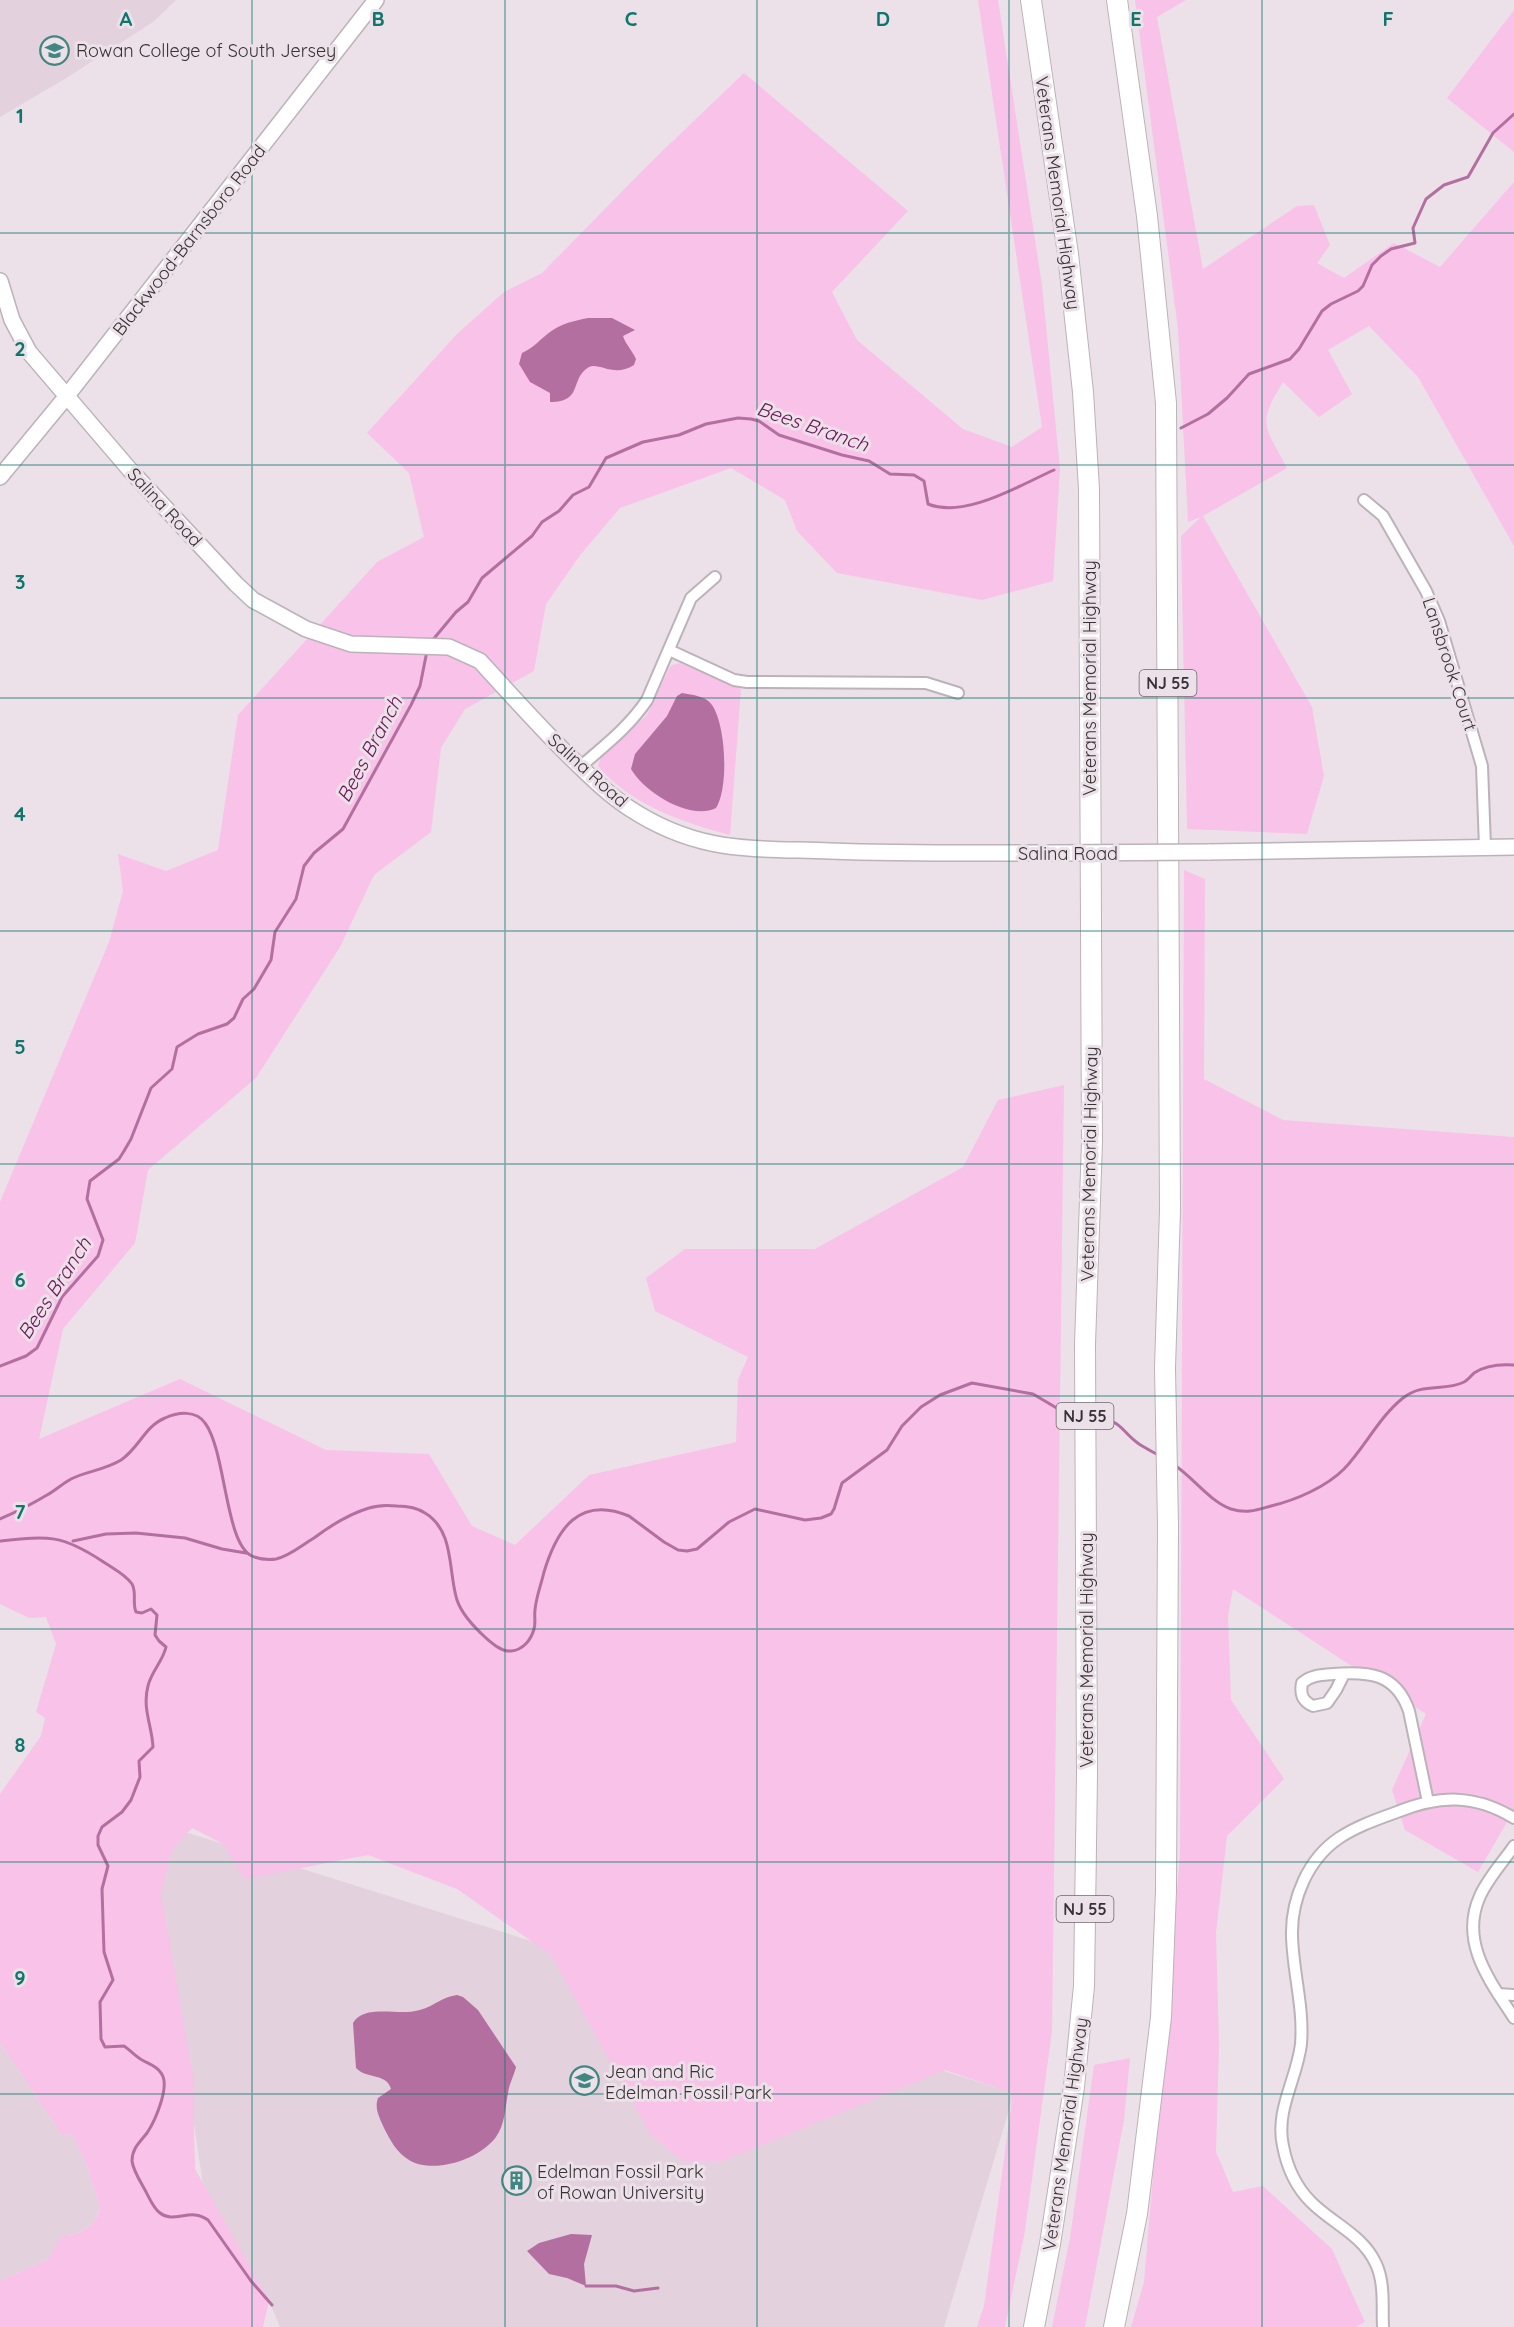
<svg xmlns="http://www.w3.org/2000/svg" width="1514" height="2327" viewBox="0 0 1514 2327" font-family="Quicksand,sans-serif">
  <rect width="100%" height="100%" fill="#ece1e8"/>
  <path fill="#e3d1dd" d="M 0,0 L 176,0 L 153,22 L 68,77 L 0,117 Z
    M 150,1821 L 1014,2093 L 944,2327 L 280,2327 L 269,2301 L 208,2220 Z
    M 0,2042 L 62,2135 L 72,2133 L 87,2166 L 100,2208 L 94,2222 L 85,2229 L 77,2234 L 61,2237 L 48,2260 L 0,2281 Z"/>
  <path fill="#f9c2e8" d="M 978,0 L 998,0 L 1042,285 L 1060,469 L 1053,581 L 982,600 L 837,573 L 797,531 L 785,500 L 731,468 L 620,508 L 581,554 L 546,604 L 534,671 L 465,709 L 441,748 L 431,832 L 374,875 L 340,947 L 256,1078 L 148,1170 L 135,1243 L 63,1329 L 39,1439 L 180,1379 L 326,1450 L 429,1454 L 472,1526 L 515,1545 L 589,1475 L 736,1442 L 738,1380 L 748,1357 L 655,1311 L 646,1278 L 685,1249 L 815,1249 L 963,1167 L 998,1100 L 1064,1085 L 1052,2031 L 1025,2231 L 1005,2327 L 977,2327 L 984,2306 L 1013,2093 L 945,2070 L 723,2161 L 683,2161 L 651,2135 L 551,1955 L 457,1889 L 368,1855 L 245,1879 L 223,1844 L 192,1828 L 172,1850 L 161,1894 L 193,2076 L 195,2169 L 269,2301 L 263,2327 L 0,2327 L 0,2281 L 48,2260 L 61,2236 C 78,2237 96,2226 100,2208 L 87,2166 L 72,2134 L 62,2135 L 0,2042 L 0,1794 L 41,1736 L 45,1718 L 36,1712 L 56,1644 L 46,1617 L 29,1618 L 0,1604 L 0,1202 L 109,942 L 123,891 L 118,854 L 166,871 L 218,850 L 238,715 L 377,562 L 424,537 L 409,473 L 367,433 L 457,334 L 504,292 L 542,273 L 651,162 L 744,73 L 908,211 L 832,292 L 857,340 L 963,429 L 1012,447 L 1042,427 Z
    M 1135,0 L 1186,0 L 1157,17 L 1203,269 L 1297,206 L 1314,205 L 1330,245 L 1317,263 L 1344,278 L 1394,243 L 1440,267 L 1514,182 L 1514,546 L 1418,377 L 1369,326 L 1328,350 L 1352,394 L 1319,417 L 1283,382 C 1256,426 1265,425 1287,468 L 1203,516 L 1312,707 L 1324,776 L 1307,834 L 1187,829 L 1181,536 L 1201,517 L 1188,522 L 1178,329 Z
    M 1514,10 L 1514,152 L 1447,98 Z
    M 680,663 L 741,689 L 730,835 C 682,822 631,805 598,766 L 601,757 L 647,715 L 669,669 L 672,665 Z
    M 1184,870 L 1205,879 L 1204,1079 L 1283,1120 L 1514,1137 L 1514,1810 L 1478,1872 L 1405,1830 L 1392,1790 L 1426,1714 L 1233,1589 L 1228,1616 L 1231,1700 L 1284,1779 L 1227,1836 L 1216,1933 L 1219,2045 L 1216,2152 L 1233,2192 L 1263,2186 L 1332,2249 L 1365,2322 L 1356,2327 L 1131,2327 L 1144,2282 L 1180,1856 Z
    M 1130,2058 L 1124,2120 L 1085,2327 L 1052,2327 L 1070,2238 L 1094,2065 Z"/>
  <path fill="#b46fa1" d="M 588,318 L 612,318 L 635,330 L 623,336 C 626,345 632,350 636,359 L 634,365 C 614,378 599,362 589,367 C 569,379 584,402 550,402 L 550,393 L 530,382 L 519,364 L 522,353 C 536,346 539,340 550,332 C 562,323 574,321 588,318 Z
    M 682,693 C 693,695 706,696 712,705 C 726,725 729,788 716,808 C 690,821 644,792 631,769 L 635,754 L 667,716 L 677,696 Z
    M 457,1995 L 463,1997 L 478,2010 L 516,2067 C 514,2076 509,2084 508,2093 C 505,2109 505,2124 496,2137 C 480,2159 434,2175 409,2160 C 397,2153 390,2140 384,2128 C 380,2118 374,2109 378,2098 L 391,2089 C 387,2073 366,2079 356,2068 L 353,2023 C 362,2006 391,2013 407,2012 C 431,2011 437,1998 457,1995 Z
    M 571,2234 L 592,2235 L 584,2264 L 586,2286 L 567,2278 L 549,2274 L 527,2251 L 539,2243 Z"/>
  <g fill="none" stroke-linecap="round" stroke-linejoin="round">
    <path stroke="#b46fa1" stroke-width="3" d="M 1181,428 L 1208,414 L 1227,398 L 1249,374 L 1290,359 L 1299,349 L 1322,311 L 1331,304 L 1358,291 L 1363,286 L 1372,265 L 1381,256 L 1391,249 L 1415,243 L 1413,228 L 1426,199 L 1444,185 L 1468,177 L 1493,133 L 1514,114
      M 431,642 L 456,612 L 468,602 L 482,578 L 532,536 L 542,522 L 559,511 L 573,495 L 589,487 L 606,458 L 643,442 L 679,435 L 706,424 L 738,418 L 751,419 L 759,421 L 779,435 L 842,455 L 869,461 L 890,474 L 914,475 L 924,481 L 928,504 C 965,519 1020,485 1054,470
      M 0,1366 L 26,1356 L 37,1348 L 62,1297 L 98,1256 L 103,1240 L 87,1199 L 90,1181 L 119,1159 L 124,1151 L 131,1139 L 151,1088 L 172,1069 L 177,1047 L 198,1034 L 227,1024 L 234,1018 L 243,999 L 254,989 L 271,960 L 275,932 L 296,899 L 304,866 L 314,853 L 343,829 L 411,705 L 420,686 L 427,651
      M 1092,1421 C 1122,1417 1118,1429 1139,1444 C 1145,1448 1153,1452 1160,1456
      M 1173,1464 C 1193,1477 1209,1501 1231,1509 C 1247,1514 1257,1510 1271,1506 C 1296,1500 1326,1487 1344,1469 C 1365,1447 1379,1417 1403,1398 C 1423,1382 1444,1392 1464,1382 C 1468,1380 1471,1376 1474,1373 C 1486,1365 1500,1364 1514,1365
      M 0,1519 C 16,1512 32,1504 47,1495 C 56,1490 62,1484 71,1479 C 87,1471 105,1470 121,1460 C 139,1448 145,1426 165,1418 C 178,1412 196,1410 205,1423 C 226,1451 225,1544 252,1556 C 259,1559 269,1560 276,1559 C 290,1556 302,1545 314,1538 C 330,1526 349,1514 369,1508 C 378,1505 388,1505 397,1506 C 407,1506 416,1507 425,1513 C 455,1531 448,1572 457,1600 C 462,1615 475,1628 486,1638 C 493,1644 502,1652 511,1651 C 523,1650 531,1640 534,1629 C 536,1623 534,1616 535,1610 C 536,1597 541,1585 544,1572 C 557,1529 579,1495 629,1516 L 664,1542 L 678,1550 L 687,1551 L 697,1549 L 729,1522 L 755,1509 L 805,1520 L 821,1518 L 831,1514 L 834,1509 L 842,1483 L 887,1450 L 902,1426 L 921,1407 L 940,1395 L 972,1383 L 1033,1394 L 1077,1420
      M 0,1541 C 48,1536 61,1534 102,1561 C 112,1568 125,1574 132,1584 C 137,1593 132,1603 136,1612 L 142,1613 L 151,1609 L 157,1615 L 155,1635 L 159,1641 L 166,1647 C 163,1661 151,1672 148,1686 C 142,1708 152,1726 153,1747 L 139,1761 L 140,1777 L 131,1800 L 122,1812 L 102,1827 L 98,1836 L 98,1845 L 108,1866 L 102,1889 L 104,1952 L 113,1980 L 100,2002 L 101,2039 L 105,2047 L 124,2046 C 130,2050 136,2057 142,2060 C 149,2064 157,2066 161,2073 C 171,2085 155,2121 147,2133 C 140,2142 132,2148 132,2161 C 133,2170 140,2181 145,2190 C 149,2197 153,2208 160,2213 C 174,2224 191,2207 208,2220 L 251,2281 L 272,2305
      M 73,1541 L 106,1534 L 136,1533 L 185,1538 L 222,1549 L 246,1553
      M 586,2286 L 616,2286 L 634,2291 L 658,2288"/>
    <defs>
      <path id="street" d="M 1364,500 L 1383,516 L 1426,591 L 1439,621 L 1482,766 L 1485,847
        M 669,650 L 734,680 L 747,682 L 926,683 L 958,693
        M 580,767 C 604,746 629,727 647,700 L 691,598 L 715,577
        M 1344,1674 L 1336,1690 L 1327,1703 L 1313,1706 C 1302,1701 1300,1694 1302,1683 C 1311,1675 1322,1675 1333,1674 C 1368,1671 1396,1673 1409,1711 L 1428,1802
        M 1514,1846 C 1503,1862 1488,1878 1480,1896 C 1459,1942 1490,1981 1514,2018
        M 1498,1994 L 1514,1995
        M 1383,2327 C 1382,2307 1385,2283 1376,2264 C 1363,2235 1333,2224 1311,2202 C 1296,2187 1287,2167 1283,2146 C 1275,2110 1297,2079 1301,2044 C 1304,2007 1293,1973 1292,1936 C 1291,1899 1308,1859 1339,1838 C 1357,1826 1378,1819 1397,1812 C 1440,1795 1474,1794 1514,1818"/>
      <path id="secondary" d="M 0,281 L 12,320 L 29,352 L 130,470 L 236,584 L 253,600 L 306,629 L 351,644 L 449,647 L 480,661 C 509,693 537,724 567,754 C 587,773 606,793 629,808 C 699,854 751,848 830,851 C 906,854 982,853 1058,853
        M 0,477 L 66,397 L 376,0
        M 1208,852 L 1514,847"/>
      <path id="highway" d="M 1031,0 L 1068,254 L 1083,392 L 1089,489 L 1092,1142 L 1085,1344 L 1087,1775 L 1084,1986 L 1074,2087 L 1063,2159 L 1050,2244 L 1034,2327
        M 1114,2327 L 1137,2214 L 1161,2017 L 1166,1891 L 1168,1525 L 1165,1368 L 1170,1210 L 1166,403 L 1147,216 L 1117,0"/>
    </defs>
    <use href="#street" stroke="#bcb2b9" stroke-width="14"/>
    <use href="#secondary" stroke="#bcb2b9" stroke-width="18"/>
    <use href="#highway" stroke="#bcb2b9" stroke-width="22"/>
    <use href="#street" stroke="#fff" stroke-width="10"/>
    <use href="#secondary" stroke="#fff" stroke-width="15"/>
    <use href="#highway" stroke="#fff" stroke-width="20"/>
    <defs>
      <path id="secondary-bridge" d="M 1058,853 L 1208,852"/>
    </defs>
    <use href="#secondary-bridge" stroke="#bcb2b9" stroke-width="18" stroke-linecap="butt"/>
    <use href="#secondary-bridge" stroke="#fff" stroke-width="15"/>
  </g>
  <path fill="none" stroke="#0f766e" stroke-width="1.5" stroke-opacity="0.55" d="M 252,0 L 252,2327M 505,0 L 505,2327M 757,0 L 757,2327M 1009,0 L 1009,2327M 1262,0 L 1262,2327M 0,233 L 1514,233M 0,465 L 1514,465M 0,698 L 1514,698M 0,931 L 1514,931M 0,1164 L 1514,1164M 0,1396 L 1514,1396M 0,1629 L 1514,1629M 0,1862 L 1514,1862M 0,2094 L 1514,2094"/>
  <defs>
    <symbol id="university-ring" viewBox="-11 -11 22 22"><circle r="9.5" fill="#ece1e8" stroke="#418781" stroke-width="1.5"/><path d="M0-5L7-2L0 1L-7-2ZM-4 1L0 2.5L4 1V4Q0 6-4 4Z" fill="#418781"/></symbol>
    <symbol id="building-ring" viewBox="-11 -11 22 22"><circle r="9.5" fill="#ece1e8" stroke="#418781" stroke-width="1.5"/><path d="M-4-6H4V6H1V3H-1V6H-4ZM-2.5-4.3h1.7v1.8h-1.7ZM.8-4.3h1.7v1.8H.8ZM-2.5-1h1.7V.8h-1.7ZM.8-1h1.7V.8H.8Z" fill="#418781"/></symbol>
  </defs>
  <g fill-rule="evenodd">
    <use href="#university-ring" x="38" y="34" width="33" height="33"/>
    <use href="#university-ring" x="568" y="2064" width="33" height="33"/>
    <use href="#building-ring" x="500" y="2164" width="33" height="33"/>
  </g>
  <g text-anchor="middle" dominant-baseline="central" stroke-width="6" stroke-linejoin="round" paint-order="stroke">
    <g fill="#ece1e8" stroke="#6d666b" stroke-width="1.5">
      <rect x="1139.5" y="670" width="57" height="26" rx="4.5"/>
      <rect x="1056.5" y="1403" width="57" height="26" rx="4.5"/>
      <rect x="1056.5" y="1896" width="57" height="26" rx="4.5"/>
    </g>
    <g font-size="16" font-weight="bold" fill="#363235">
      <text x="1168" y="683">NJ 55</text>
      <text x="1085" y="1416">NJ 55</text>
      <text x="1085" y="1909">NJ 55</text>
    </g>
    <g font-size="18" fill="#363235" stroke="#ece1e8" text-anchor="start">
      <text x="76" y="50">Rowan College of South Jersey</text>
      <text x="605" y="2071">Jean and Ric<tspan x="605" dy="21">Edelman Fossil Park</tspan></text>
      <text x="537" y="2171">Edelman Fossil Park<tspan x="537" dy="21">of Rowan University</tspan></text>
    </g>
    <g font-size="18" fill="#363235" stroke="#ece1e8">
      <text transform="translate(1058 193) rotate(82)">Veterans Memorial Highway</text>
      <text transform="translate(189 240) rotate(-52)">Blackwood-Barnsboro Road</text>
      <text transform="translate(165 507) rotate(47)">Salina Road</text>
      <text transform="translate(1450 664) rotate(72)">Lansbrook Court</text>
      <text transform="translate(1089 678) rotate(-90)">Veterans Memorial Highway</text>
      <text transform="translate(588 770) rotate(42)">Salina Road</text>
      <text x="1068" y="853">Salina Road</text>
      <text transform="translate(1089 1164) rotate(-89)">Veterans Memorial Highway</text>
      <text transform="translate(1086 1650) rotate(-90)">Veterans Memorial Highway</text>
      <text transform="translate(1065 2134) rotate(-82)">Veterans Memorial Highway</text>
    </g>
    <g font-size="20" font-style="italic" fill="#6a1659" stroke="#ece1e8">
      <text transform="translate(813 426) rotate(19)">Bees Branch</text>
      <text transform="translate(369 749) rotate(-62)">Bees Branch</text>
      <text transform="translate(54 1288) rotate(-57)">Bees Branch</text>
    </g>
  </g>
  <g font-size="20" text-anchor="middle" font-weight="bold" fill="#0f766e" stroke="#ece1e8" stroke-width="6" stroke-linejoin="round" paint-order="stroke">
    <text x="126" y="26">A</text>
    <text x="378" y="26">B</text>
    <text x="631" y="26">C</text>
    <text x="883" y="26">D</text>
    <text x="1136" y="26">E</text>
    <text x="1388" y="26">F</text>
    <text x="20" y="123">1</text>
    <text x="20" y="356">2</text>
    <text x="20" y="589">3</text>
    <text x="20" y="821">4</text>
    <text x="20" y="1054">5</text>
    <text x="20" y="1287">6</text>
    <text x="20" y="1519">7</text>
    <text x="20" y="1752">8</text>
    <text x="20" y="1985">9</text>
  </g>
</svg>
